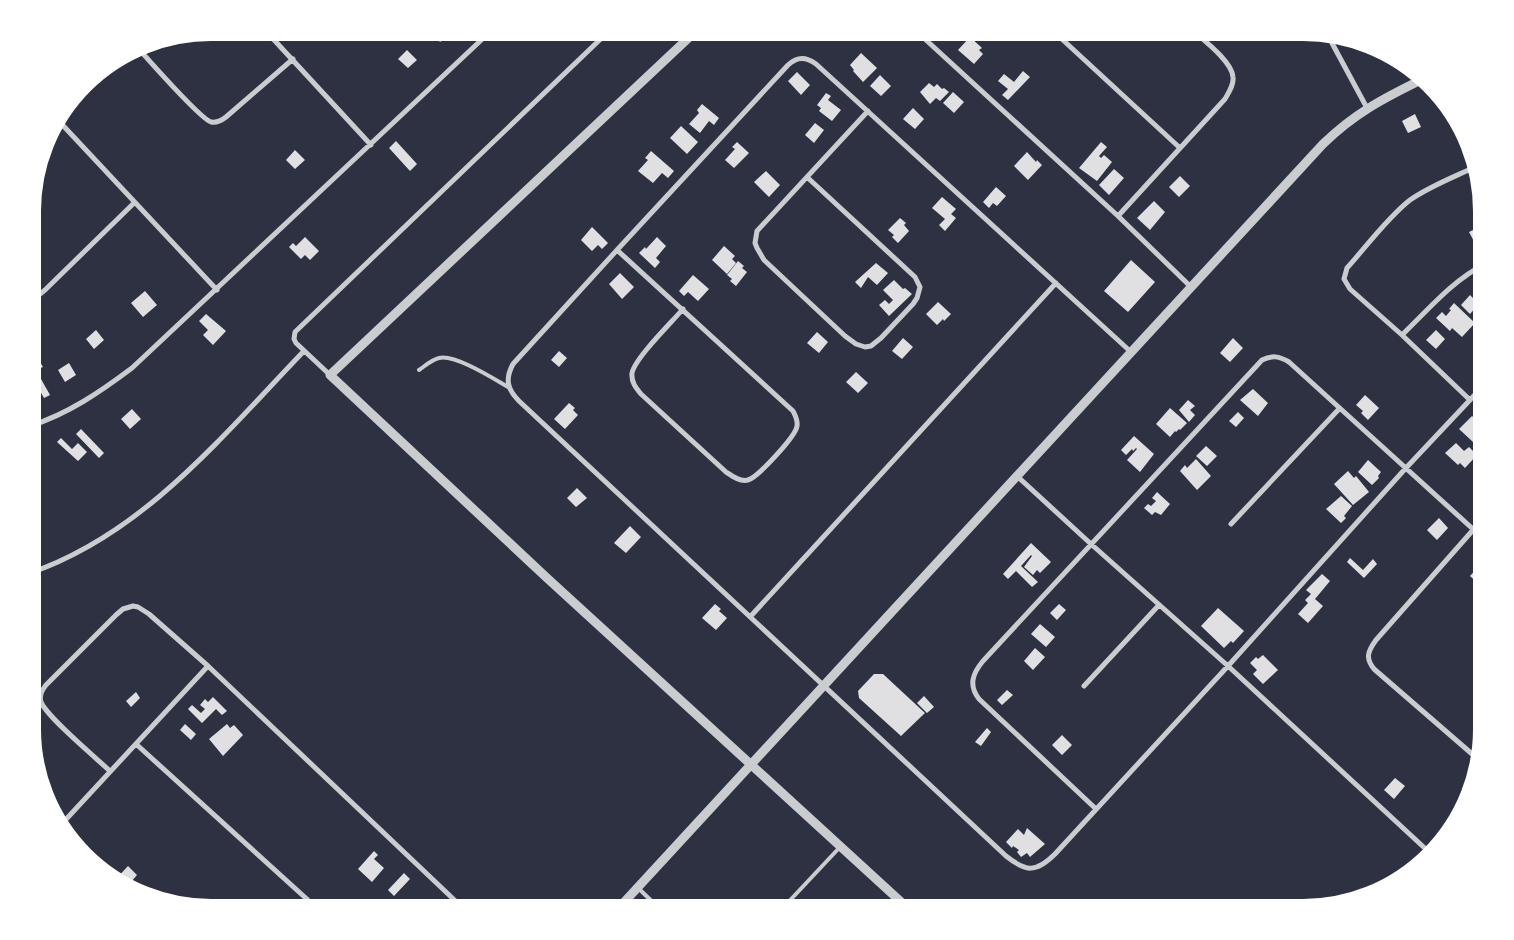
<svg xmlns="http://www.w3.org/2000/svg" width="1514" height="940" viewBox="0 0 1514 940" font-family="Overpass,sans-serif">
  <rect width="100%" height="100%" fill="#2d3142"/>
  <path fill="#e0e0e3" d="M 434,29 L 444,29 L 449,33 L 440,42 L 431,32 Z
    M 970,37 L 982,48 L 979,50 L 983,54 L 974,64 L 958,50 Z
    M 407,50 L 417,60 L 408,68 L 398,59 Z
    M 861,53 L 877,68 L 863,82 L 853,71 L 854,70 L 850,65 Z
    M 1023,71 L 1030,77 L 1008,100 L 1002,95 L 1008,89 L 998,81 L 1004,74 L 1014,82 Z
    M 797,72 L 810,85 L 801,95 L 788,81 Z
    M 880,75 L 891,86 L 881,96 L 870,86 Z
    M 929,83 L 934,87 L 937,84 L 942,89 L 944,88 L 949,92 L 940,101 L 936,98 L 930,104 L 920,92 Z
    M 953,92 L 964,102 L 954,113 L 943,103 Z
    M 826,93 L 831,96 L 828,100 L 841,110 L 832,121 L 819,111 L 821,108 L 817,105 Z
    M 1444,101 L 1461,119 L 1461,120 L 1457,122 L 1454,115 L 1451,117 Z
    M 702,104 L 719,118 L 714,125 L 709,121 L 700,133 L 689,124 L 699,113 L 697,110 Z
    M 913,108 L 924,119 L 915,129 L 903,119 Z
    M 1415,114 L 1421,127 L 1408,133 L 1402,121 Z
    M 815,123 L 824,130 L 814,143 L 805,135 Z
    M 681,126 L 698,142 L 687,154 L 670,138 Z
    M 396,141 L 417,164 L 410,171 L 389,148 Z
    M 737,142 L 749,153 L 734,168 L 725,160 L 735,149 L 732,147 Z
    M 1101,142 L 1107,147 L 1099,156 L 1101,158 L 1104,155 L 1112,162 L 1097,181 L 1079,168 Z
    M 295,150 L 305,160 L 295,169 L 286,160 Z
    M 651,151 L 674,171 L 668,178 L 662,173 L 653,183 L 638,171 L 648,160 L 645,158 Z
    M 1027,152 L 1036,162 L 1037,160 L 1042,165 L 1028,180 L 1014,166 Z
    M 1114,169 L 1124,178 L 1109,195 L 1099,185 Z
    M 766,171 L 780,185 L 769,197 L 754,182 Z
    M 1180,176 L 1190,186 L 1179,197 L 1169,187 Z
    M 996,187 L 1006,196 L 997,206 L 993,203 L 989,208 L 983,202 Z
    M 942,197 L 956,209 L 951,214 L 956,218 L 945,231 L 939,225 L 945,219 L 932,208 Z
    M 1154,201 L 1165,212 L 1150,230 L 1137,218 Z
    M 900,218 L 906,223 L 904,225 L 909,231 L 898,243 L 892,237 L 894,235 L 888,230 Z
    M 1483,225 L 1485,229 L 1485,243 L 1483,244 L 1484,246 L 1478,249 L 1469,232 Z
    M 592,227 L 608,243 L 602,249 L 598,245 L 592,251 L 581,240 Z
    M 305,237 L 319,251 L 310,260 L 305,255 L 301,259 L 289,247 L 293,243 L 296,246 Z
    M 657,237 L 666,246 L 656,258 L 660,262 L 655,268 L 639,253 L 645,247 L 646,249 Z
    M 724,246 L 735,256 L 732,259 L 736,263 L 727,274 L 712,260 Z
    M 1131,260 L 1155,282 L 1128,312 L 1104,291 Z
    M 738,261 L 744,266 L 742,268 L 747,272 L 736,286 L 730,281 L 732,279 L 727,275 Z
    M 876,263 L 888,273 L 877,285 L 868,277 L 861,288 L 855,282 Z
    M 620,273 L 634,287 L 622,299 L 609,284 Z
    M 693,275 L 709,289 L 698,301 L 688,292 L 684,296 L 679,291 Z
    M 894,280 L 903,289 L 905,288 L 912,294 L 889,316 L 879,305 L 885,300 L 889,304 L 893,300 L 883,290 Z
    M 145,291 L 157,305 L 143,317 L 131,303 Z
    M 1470,295 L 1479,304 L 1470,314 L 1461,305 Z
    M 938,302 L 951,314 L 944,321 L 943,319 L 937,325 L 926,314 Z
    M 1454,303 L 1475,323 L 1462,337 L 1452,328 L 1450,331 L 1436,318 L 1442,312 L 1446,316 L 1451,310 L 1449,309 Z
    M 206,314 L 226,331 L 213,345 L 203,335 L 208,330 L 199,321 Z
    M 96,330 L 104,340 L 94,349 L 86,339 Z
    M 1436,330 L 1445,339 L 1436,349 L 1426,340 Z
    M 817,332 L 828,342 L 819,353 L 807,343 Z
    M 903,338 L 913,347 L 902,359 L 892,351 Z
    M 1233,338 L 1243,348 L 1230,362 L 1220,353 Z
    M 559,351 L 567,358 L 559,367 L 551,360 Z
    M 39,360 L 43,367 L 36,370 L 50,395 L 44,398 L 30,374 L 30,364 Z
    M 69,363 L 76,375 L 65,382 L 58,370 Z
    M 856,372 L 868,383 L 858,393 L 846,382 Z
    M 1253,389 L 1268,403 L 1258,416 L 1240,400 Z
    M 1365,395 L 1379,408 L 1368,420 L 1361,413 L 1363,411 L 1356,405 Z
    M 1188,400 L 1195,406 L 1190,410 L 1195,415 L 1189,422 L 1179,410 Z
    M 569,403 L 575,408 L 573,410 L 578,415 L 565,429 L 554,419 Z
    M 1170,408 L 1187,423 L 1180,430 L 1179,429 L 1176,432 L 1175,431 L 1170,437 L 1156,424 Z
    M 1485,408 L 1485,421 L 1478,415 Z
    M 132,409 L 141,419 L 130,429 L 121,419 Z
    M 1238,412 L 1244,418 L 1236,427 L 1229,421 Z
    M 1472,416 L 1485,428 L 1473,442 L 1459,429 Z
    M 81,429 L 104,453 L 99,458 L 76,434 Z
    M 1134,436 L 1154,454 L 1140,472 L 1127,460 L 1137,449 L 1136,448 L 1133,451 L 1132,449 L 1126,455 L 1121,450 Z
    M 61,438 L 72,449 L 78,443 L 87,452 L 78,461 L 57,442 Z
    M 1456,443 L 1464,451 L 1469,447 L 1477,455 L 1465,468 L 1460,463 L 1458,465 L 1445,453 Z
    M 1206,446 L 1217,456 L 1207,466 L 1196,456 Z
    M 1196,459 L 1211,476 L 1197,490 L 1180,471 L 1185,465 L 1187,468 Z
    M 1368,460 L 1381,472 L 1378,476 L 1379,478 L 1372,485 L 1358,472 Z
    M 1348,471 L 1354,478 L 1356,476 L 1369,492 L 1353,505 L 1334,484 Z
    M 577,488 L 587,498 L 576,507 L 567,498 Z
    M 1157,492 L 1170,504 L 1161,515 L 1155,512 L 1152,515 L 1144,508 L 1148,504 L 1151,506 L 1156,501 L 1152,498 Z
    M 1341,496 L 1352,506 L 1344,516 L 1346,518 L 1341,523 L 1326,509 Z
    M 1439,518 L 1448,528 L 1437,540 L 1427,530 Z
    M 630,526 L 641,537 L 626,553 L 614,543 Z
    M 1031,543 L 1051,562 L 1040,573 L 1037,570 L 1033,575 L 1024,567 L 1032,556 L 1031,555 L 1021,566 L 1038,582 L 1032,587 L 1016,571 L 1008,579 L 1003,574 Z
    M 1350,558 L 1363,570 L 1373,559 L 1377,564 L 1364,578 L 1347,562 Z
    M 1485,560 L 1485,585 L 1483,588 L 1470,576 Z
    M 1322,574 L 1330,581 L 1315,599 L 1323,606 L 1308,623 L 1298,614 L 1308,603 L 1305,600 L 1311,594 L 1306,590 Z
    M 715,604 L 721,609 L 719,611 L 727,618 L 716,630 L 702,618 Z
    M 1059,604 L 1066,610 L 1057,620 L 1050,613 Z
    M 1218,608 L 1244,631 L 1233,643 L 1231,641 L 1224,648 L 1201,626 Z
    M 1040,624 L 1055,637 L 1046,647 L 1031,634 Z
    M 1035,648 L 1045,657 L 1033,670 L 1024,661 Z
    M 1263,655 L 1278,670 L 1263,684 L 1253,674 L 1257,670 L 1250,663 L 1256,657 L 1258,659 Z
    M 874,674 L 883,674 L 925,713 L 901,736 L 859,698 L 858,691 Z
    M 1007,690 L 1013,695 L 1002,705 L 997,700 Z
    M 136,692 L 140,698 L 131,707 L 126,701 Z
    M 924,696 L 934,707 L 927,713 L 917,703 Z
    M 213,697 L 227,711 L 222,715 L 216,709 L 202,723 L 188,709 L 192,705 L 201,713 L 205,709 L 200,705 L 205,699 L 208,702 Z
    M 185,724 L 196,734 L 191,740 L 180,730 Z
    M 227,724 L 230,728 L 234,725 L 243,735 L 223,756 L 209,739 Z
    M 987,728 L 991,732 L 981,746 L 975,742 Z
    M 1062,735 L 1072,745 L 1062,755 L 1052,745 Z
    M 1395,778 L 1405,786 L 1394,799 L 1384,790 Z
    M 1027,828 L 1045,844 L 1030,857 L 1027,853 L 1021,857 L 1017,852 L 1019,850 L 1013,846 L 1012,848 L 1006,842 L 1018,829 L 1024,835 Z
    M 374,851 L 378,855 L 374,859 L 384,868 L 372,882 L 358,869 Z
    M 128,866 L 137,875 L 126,888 L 116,879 Z
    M 404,873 L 410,879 L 394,896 L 388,890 Z"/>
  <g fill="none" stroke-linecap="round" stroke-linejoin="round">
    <path stroke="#caccd0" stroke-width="4" d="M 419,370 C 425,366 431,360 439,358 C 455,354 494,379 508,387
      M 637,887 L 662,911
      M 780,911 L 840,847"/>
    <path stroke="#caccd0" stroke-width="5" d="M 264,29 L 371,145
      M 914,29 L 1118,216 L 1191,287
      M 1051,29 L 1180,148
      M 1326,32 L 1367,108
      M 136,46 C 148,59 199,118 211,122 C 217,123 221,121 226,117 L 293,59
      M 56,118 L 217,290
      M 808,178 L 915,277 L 920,287 L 917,298 L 913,304 L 881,338 L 871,346 L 865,347 L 856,344 L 845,336 L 764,260 L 757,248 L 755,243 L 757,231 L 868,111
      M 1118,216 L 1225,99 C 1229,92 1234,85 1233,77 C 1232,61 1202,39 1191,29
      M 617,250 L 793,411 C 795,415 798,420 797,426 C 796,436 758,477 748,480 C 740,482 732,476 726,472 L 641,394 C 636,388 631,382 632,373 C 635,358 672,322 683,309
      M 30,302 L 45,290 L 134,203
      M 1402,335 C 1428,310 1453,280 1485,264
      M 1131,352 L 816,64 C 806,57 798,56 788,65 L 617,250 L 513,364 C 505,379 507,389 519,401 L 1006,856 C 1026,872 1036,873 1055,854 L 1228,666 L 1405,469 L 1485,384
      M 330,375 L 296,343 L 294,339 L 295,332 L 611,29
      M 1470,400 L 1402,335 L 1350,289 L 1344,279 L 1347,268 C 1366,247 1388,217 1410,200 C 1430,186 1454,177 1475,167
      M 30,426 C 68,414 100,392 132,368 L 493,29
      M 1017,476 L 1091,544 L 1228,666 L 1430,853
      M 1231,524 L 1339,409
      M 1473,530 L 1376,640 C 1368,651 1365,658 1374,669 L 1479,760
      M 30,573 C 144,534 223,435 304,351
      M 750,617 L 1056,283
      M 1481,659 L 1485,654
      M 1084,686 L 1159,605
      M 136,744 L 320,911
      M 110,771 C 96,758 47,717 41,702 C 39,696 42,690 46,685 L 116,615 L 123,609 L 133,606 L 138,607 L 149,614 L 208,666 L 466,911
      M 1096,809 L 979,699 C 968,685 973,673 983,661 L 1262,360 C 1272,355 1279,356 1289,362 L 1485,540
      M 58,828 L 208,666"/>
    <path stroke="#caccd0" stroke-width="9" d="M 698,29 L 330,375 L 547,578 L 911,911
      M 616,911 L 1323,144 C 1355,113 1384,98 1423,79"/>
  </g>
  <path d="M0 0H1514V940H0ZM211 38H1303A173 173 0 0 1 1476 211V729A173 173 0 0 1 1303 902H211A173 173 0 0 1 38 729V211A173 173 0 0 1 211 38Z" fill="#fff" fill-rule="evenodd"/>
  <path fill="none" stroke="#fff" stroke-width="6" d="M211 38H1303A173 173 0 0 1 1476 211V729A173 173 0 0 1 1303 902H211A173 173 0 0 1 38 729V211A173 173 0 0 1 211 38Z"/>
</svg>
